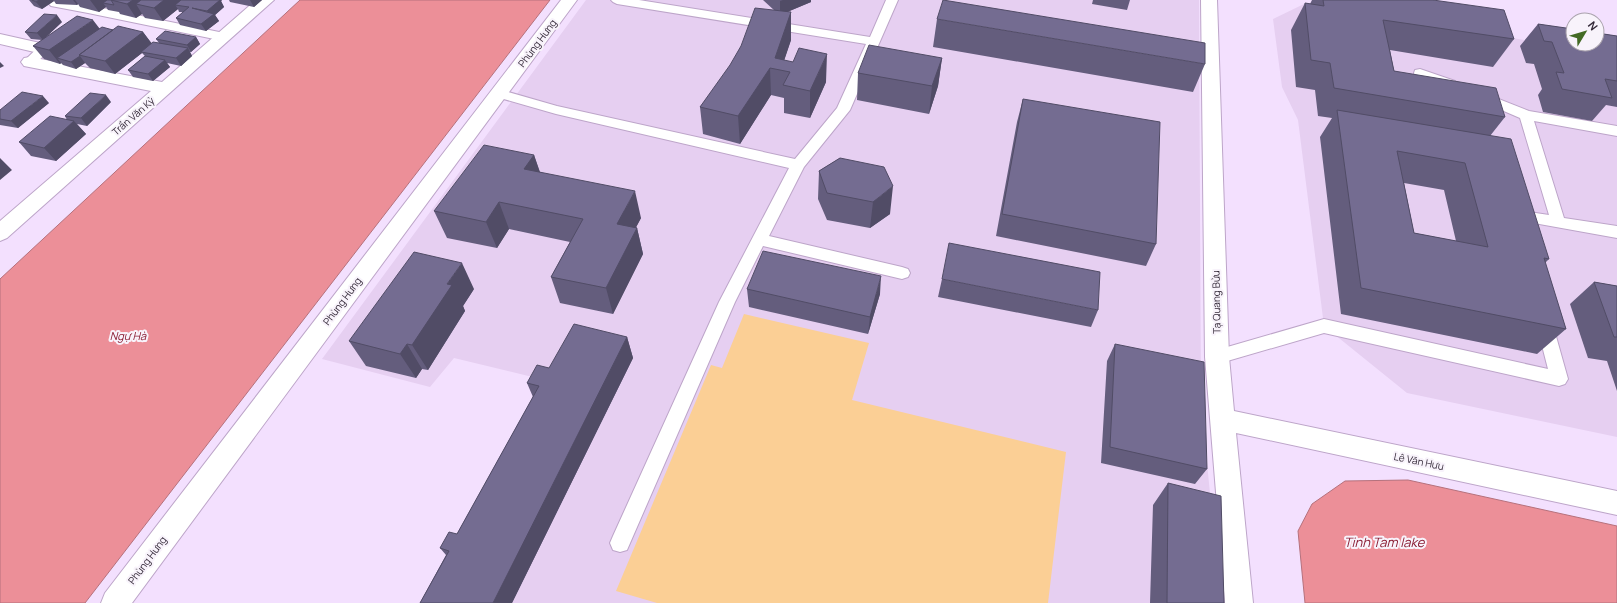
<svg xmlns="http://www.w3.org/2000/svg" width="1617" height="603" viewBox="0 0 1617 603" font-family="Manrope,sans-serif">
  <rect width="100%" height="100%" fill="#f3e0fe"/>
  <path fill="#e6cff1" d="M 586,0 L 1199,0 L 1201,402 L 1215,544 L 1217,603 L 425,603 L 549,381 L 454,358 L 430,387 L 322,359 Z
    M 1304,4 L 1617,55 L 1617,437 L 1407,393 L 1324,326 L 1298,120 L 1282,87 L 1273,19 Z"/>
  <path fill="#fbcf95" d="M 744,314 L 869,343 L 852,400 L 1066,452 L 1048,603 L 657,603 L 616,591 L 711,365 L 722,368 Z"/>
  <path fill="#ec8f98" stroke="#b5717c" d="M 300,0 L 550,0 L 85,603 L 0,603 L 0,279 Z
    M 1408,480 L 1617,526 L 1617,603 L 1305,603 L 1298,531 L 1312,504 L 1345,481 Z"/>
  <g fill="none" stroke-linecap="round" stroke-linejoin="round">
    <defs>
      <path id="service" d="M 55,0 L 88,5 L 224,33 L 228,34 L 230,37 L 228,40 L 224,41 L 88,13 L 51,6 L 49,4 L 51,2 Z
        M 611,0 L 639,0 L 870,37 L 886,0 L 898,0 L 850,110 L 804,167 L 769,236 L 902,267 L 908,269 L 910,273 L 908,277 L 902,279 L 763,246 L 735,302 L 627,550 L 620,552 L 613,550 L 610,543 L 613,536 L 719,302 L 789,168 L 556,114 L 493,96 L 491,93 L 493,90 L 498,89 L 557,106 L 795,159 L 837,108 L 866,44 L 617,4 L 613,2 Z
        M 55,34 L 59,35 L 61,38 L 59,41 L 34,65 L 26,65 L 24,62 L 26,59 L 51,35 Z
        M 1420,69 L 1455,81 L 1456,84 L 1455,87 L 1450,88 L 1415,76 L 1414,73 L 1415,70 Z
        M 1481,92 L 1529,111 L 1617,126 L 1617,136 L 1534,121 L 1564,218 L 1617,226 L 1617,238 L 1511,219 L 1509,215 L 1511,211 L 1516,210 L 1549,215 L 1520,118 L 1476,99 L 1474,96 L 1476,93 Z
        M 1544,315 L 1550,317 L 1552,322 L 1568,379 L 1565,384 L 1559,386 L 1324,333 L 1217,364 L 1211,362 L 1209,357 L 1211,352 L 1217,350 L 1324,319 L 1548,369 L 1536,322 L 1538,317 Z"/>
      <path id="minor" d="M 256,0 L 274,0 L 7,238 L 0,241 L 0,221 L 151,91 L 24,66 L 21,62 L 24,58 L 30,57 L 162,82 Z
        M 561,0 L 577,0 L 132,603 L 101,603 L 105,593 Z
        M 1201,0 L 1217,0 L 1229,357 L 1234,411 L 1617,491 L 1617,515 L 1236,433 L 1253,603 L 1225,603 L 1205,357 Z
        M 0,34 L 49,45 L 52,49 L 49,53 L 43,54 L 0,44 Z"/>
    </defs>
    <use href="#service" stroke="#bda5c9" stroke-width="2"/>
    <use href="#minor" stroke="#bda5c9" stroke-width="2"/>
    <use href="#service" fill="#fff" fill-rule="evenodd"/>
    <use href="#minor" fill="#fff" fill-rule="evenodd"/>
  </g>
  <path fill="#645d7d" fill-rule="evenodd" d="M 29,0 L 222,0 L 221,1 L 224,7 L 215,15 L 219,21 L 206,31 L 180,25 L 176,18 L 183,12 L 179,12 L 178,9 L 163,21 L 145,18 L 142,14 L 136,18 L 120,14 L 119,12 L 108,10 L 106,7 L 99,12 L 80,7 L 78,4 L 77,5 L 56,4 L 54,1 L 42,9 L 34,6 Z
    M 229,0 L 262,0 L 254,7 L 230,2 Z
    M 763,0 L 811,0 L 811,2 L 787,12 L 791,12 L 791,40 L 784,60 L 826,82 L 810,118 L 784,113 L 784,98 L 771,95 L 740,144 L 703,134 L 700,107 L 775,11 Z
    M 1093,0 L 1130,0 L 1127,10 L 1092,4 Z
    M 1312,0 L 1433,0 L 1514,39 L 1493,67 L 1390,50 L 1394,71 L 1505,117 L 1490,136 L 1549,259 L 1545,263 L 1566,329 L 1537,354 L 1341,314 L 1320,137 L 1332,118 L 1318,116 L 1315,90 L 1296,87 L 1291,30 L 1305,3 L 1310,4 ZM 1404,183 L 1444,190 L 1456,241 L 1414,233 Z
    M 937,19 L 1205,64 L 1193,92 L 933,47 Z
    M 62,22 L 46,37 L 100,29 L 143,32 L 151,43 L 159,43 L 156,39 L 196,37 L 200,44 L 191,52 L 190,52 L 192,56 L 181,66 L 167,63 L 170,67 L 153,81 L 133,77 L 128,70 L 145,56 L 142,53 L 115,74 L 90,68 L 85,63 L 76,69 L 63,65 L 61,63 L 60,64 L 44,59 L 33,46 L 42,40 L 31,39 L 25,32 Z
    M 1538,24 L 1617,36 L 1617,107 L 1606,105 L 1592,121 L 1543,112 L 1538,95 L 1542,89 L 1534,64 L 1526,63 L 1520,46 Z
    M 942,58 L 938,86 L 929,114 L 857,100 L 858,73 Z
    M 1023,99 L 1156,244 L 1146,266 L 996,236 L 1017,122 Z
    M 111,102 L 87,126 L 77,124 L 86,134 L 56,161 L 31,156 L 19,142 L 67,120 L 65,116 Z
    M 49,103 L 18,128 L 0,125 L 0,110 Z
    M 534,155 L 540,172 L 641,218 L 636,227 L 637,228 L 643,254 L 613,314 L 560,303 L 551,277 L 570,242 L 509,229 L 497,248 L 447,238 L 434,211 Z
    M 840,158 L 890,214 L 870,228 L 827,220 L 818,199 L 819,171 Z
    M 942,279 L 1098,310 L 1091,327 L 938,297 Z
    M 1594,282 L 1617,286 L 1617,391 L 1607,361 L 1588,358 L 1570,304 Z
    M 474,289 L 463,306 L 465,311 L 428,370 L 422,369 L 416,378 L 366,366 L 349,341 Z
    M 747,289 L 880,294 L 868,334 L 749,307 Z
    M 627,337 L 633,358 L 512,603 L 420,603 L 446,555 L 440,548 L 457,534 L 533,397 L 527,383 L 549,368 Z
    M 1115,344 L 1207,469 L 1195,484 L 1101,463 L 1107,361 Z
    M 1168,483 L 1224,603 L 1150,603 L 1153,505 Z"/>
  <path fill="#514c66" d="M 39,0 L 53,0 L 54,1 L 42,9 L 36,2 Z
    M 73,0 L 75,0 L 78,4 L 77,5 Z
    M 90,0 L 116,0 L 111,0 L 103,3 L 106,7 L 99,12 Z
    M 120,0 L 161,0 L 136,4 L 142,14 L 136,18 L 127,4 Z
    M 164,0 L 189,0 L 175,5 L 178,9 L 163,21 L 154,8 Z
    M 218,0 L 222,0 L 221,1 L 224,7 L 215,15 L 219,21 L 206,31 L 201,24 L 211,16 L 207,11 Z
    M 250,0 L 262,0 L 254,7 Z
    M 783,0 L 811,0 L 811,2 L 780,15 L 780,1 Z
    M 791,12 L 791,40 L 781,70 L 775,58 Z
    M 57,15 L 62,22 L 43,40 L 37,33 Z
    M 93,20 L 103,33 L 57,58 L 61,63 L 60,64 L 49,50 Z
    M 143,32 L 153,45 L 141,52 L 142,53 L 115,74 L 105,61 Z
    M 196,37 L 200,44 L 191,52 L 187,45 Z
    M 188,48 L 192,56 L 181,66 L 176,58 Z
    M 827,54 L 826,82 L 810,118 L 810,91 Z
    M 80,56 L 85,63 L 76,69 L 71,62 Z
    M 942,58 L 938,86 L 929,114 L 932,86 Z
    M 165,60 L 170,67 L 153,81 L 148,74 Z
    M 0,62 L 4,66 L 0,68 Z
    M 770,68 L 771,95 L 740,144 L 738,116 Z
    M 106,95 L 111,102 L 87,126 L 81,118 Z
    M 43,96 L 49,103 L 18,128 L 11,121 Z
    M 74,121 L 86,134 L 56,161 L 44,148 Z
    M 534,155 L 543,182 L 524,169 Z
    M 0,158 L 12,170 L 0,180 Z
    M 893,186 L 890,214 L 870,228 L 873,202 Z
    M 635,191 L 641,218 L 624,250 L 617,224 Z
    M 499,202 L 509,229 L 497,248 L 486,222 Z
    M 637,228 L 643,254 L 613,314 L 606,288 Z
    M 462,263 L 474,289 L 463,306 L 465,311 L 428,370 L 412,345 L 447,284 Z
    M 881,276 L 880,294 L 868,334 L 870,317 Z
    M 627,337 L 633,358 L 512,603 L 493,603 Z
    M 407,344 L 422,369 L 416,378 L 400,354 Z"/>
  <path fill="#746c91" stroke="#514c66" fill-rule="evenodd" d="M 32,0 L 39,0 L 36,2 Z
    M 107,0 L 111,0 L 114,5 L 103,3 Z
    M 111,0 L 133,0 L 127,4 Z
    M 141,0 L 164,0 L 154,8 L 136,4 Z
    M 181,0 L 220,0 L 207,11 L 192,8 L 214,14 L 201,24 L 176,18 L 189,7 L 175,5 Z
    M 943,0 L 1205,43 L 1205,64 L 937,19 Z
    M 1323,0 L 1433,0 L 1504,10 L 1514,39 L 1383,20 L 1394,71 L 1496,88 L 1505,117 L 1334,88 L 1330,63 L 1311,60 L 1305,3 L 1324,6 Z
    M 755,8 L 791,12 L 775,58 L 793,62 L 799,48 L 827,54 L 810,91 L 783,85 L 790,72 L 770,68 L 738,116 L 700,107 L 730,65 L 741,46 Z
    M 44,14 L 57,15 L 37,33 L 25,32 Z
    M 77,16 L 93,20 L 49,50 L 33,46 Z
    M 1538,24 L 1573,29 L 1573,44 L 1597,44 L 1597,33 L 1617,36 L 1617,81 L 1605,79 L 1612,98 L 1562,89 L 1556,72 L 1564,73 L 1552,42 L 1544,41 Z
    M 118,26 L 143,32 L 105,61 L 79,55 Z
    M 102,27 L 113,30 L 79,55 L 80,56 L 71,62 L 57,58 Z
    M 165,31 L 196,37 L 187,45 L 156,39 Z
    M 153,42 L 188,48 L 176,58 L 141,52 Z
    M 869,45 L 942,58 L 932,86 L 858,73 Z
    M 145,56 L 165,60 L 148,74 L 128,70 Z
    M 22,92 L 43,96 L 11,121 L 0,119 L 0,110 Z
    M 90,93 L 106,95 L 81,118 L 65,116 Z
    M 1023,99 L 1160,122 L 1156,244 L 1002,214 Z
    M 1337,110 L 1511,139 L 1549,259 L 1544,258 L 1566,329 L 1361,288 ZM 1397,151 L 1465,163 L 1488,247 L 1414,233 Z
    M 50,116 L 74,121 L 44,148 L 19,142 Z
    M 484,145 L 534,155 L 524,169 L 635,191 L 617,224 L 637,228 L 606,288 L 551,277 L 583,219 L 499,202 L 486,222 L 434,211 Z
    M 840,158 L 884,167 L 893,186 L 873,202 L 827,193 L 819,171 Z
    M 949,243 L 1100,272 L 1098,310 L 942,279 Z
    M 763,251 L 881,276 L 870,317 L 747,289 Z
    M 414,252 L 462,263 L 447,284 L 452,285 L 412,345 L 407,344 L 400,354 L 349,341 Z
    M 1594,282 L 1617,286 L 1617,337 L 1614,337 Z
    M 574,324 L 627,337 L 493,603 L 420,603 L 449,551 L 440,548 L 449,532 L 457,534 L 539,386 L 527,383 L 537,365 L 549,368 Z
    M 1115,344 L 1204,362 L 1207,469 L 1110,447 Z
    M 1168,483 L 1221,496 L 1224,603 L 1167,603 Z"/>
  <g text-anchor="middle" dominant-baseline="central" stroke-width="4" stroke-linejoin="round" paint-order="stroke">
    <g font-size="10" fill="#342a39" stroke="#f8f3fb">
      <text transform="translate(537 43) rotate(-53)">Phùng Hưng</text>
      <text transform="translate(133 116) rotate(-41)">Trần Văn Kỷ</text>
      <text transform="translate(342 301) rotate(-53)">Phùng Hưng</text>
      <text transform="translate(1216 302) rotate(-91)">Tạ Quang Bửu</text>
      <text transform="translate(1419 461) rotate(12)">Lê Văn Hưu</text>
      <text transform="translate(147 560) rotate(-53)">Phùng Hưng</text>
    </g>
    <g font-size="11" font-style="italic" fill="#8b1e35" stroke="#f8f3fb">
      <text x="128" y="335">Ngự Hà</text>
    </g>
    <g font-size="13" font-style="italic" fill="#8b1e35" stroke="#f8f3fb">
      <text x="1384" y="542">Tinh Tam lake</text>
    </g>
  </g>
  <g transform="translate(1585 32) rotate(52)"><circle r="19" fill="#f8f3fb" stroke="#aaa3ad"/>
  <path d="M0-3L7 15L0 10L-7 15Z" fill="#436a25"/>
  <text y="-6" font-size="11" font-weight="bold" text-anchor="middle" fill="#342a39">N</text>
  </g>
</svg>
